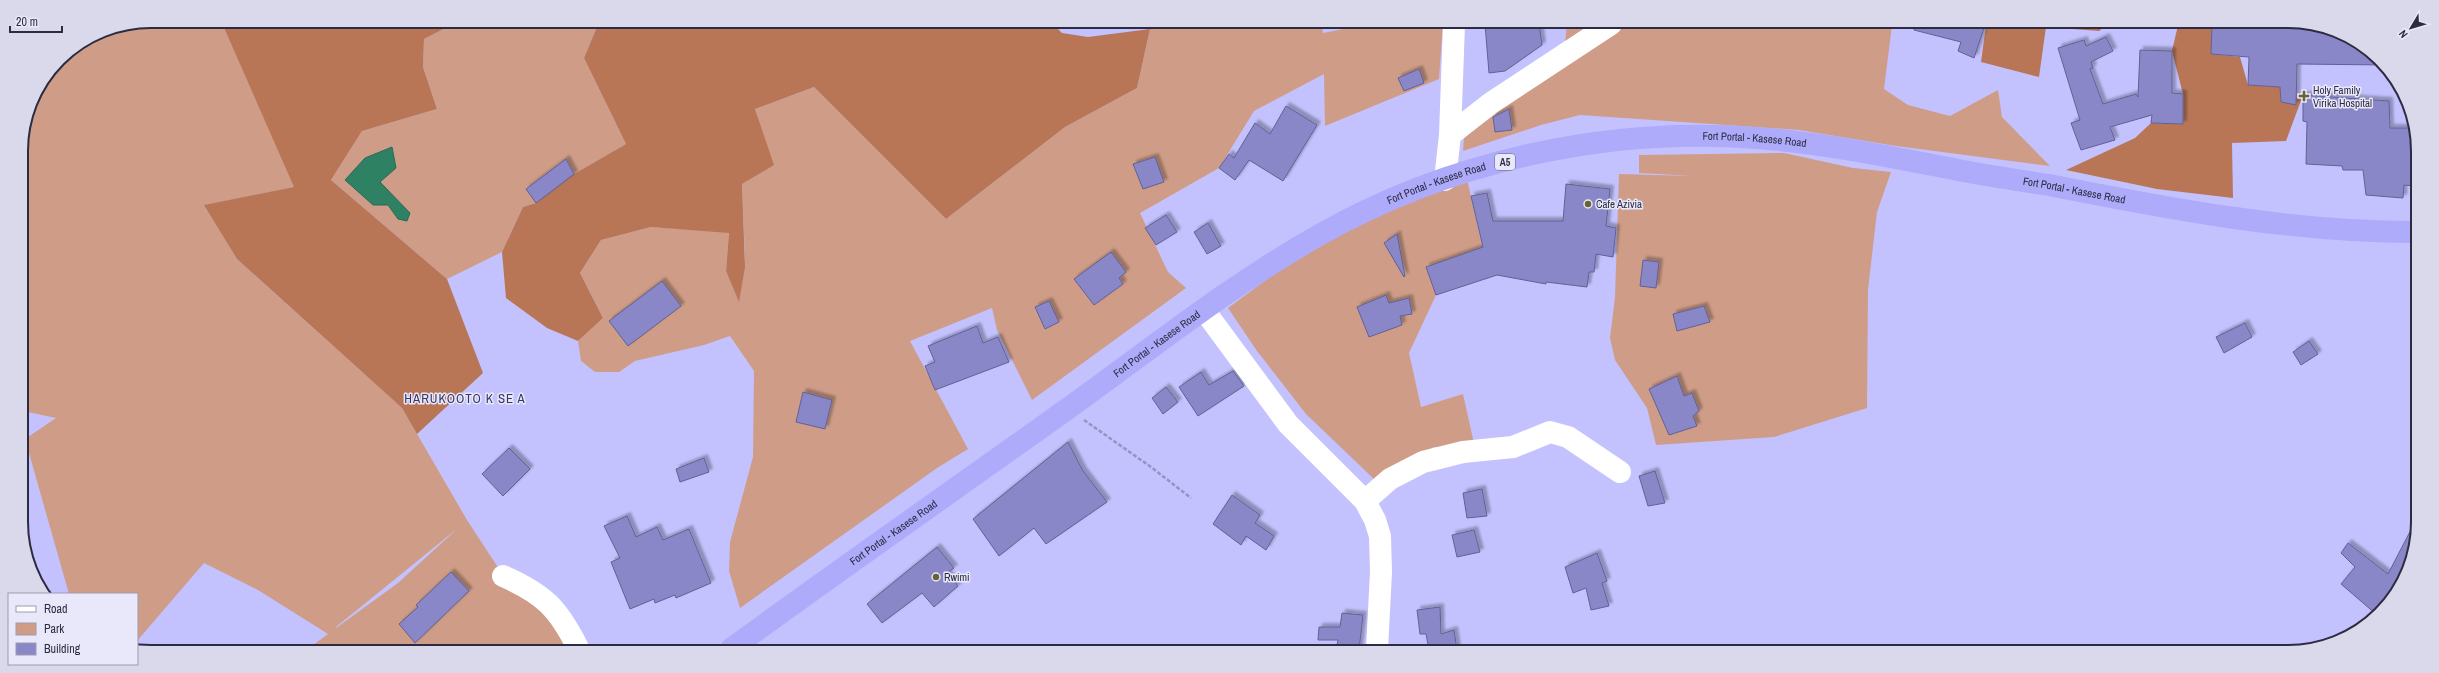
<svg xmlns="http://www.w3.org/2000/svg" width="2439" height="673" viewBox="0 0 2439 673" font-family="'Archivo Narrow',sans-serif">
  <defs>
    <filter id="shadow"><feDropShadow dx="3.5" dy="-3.5" stdDeviation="1" flood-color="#0004"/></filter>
  </defs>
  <rect width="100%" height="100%" fill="#c3c2fe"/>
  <path fill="#cf9d87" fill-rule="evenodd" d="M 151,21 L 221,21 L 295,187 L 205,205 L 237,259 L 402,408 L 467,520 L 499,569 L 586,648 L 309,648 L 328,634 L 258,590 L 204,563 L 137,641 L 137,594 L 69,594 L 25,439 L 56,418 L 23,411 L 21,143 L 31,101 L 59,59 L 102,31 ZM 458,528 L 398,583 L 336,628 L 336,627 Z
    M 457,22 L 599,22 L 584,58 L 626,144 L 574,174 L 566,160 L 536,203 L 523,207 L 502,252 L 447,279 L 331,180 L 362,131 L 437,109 L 423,67 L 424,39 Z
    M 1177,23 L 1321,23 L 1323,33 L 1374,23 L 1443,24 L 1439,79 L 1325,126 L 1324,74 L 1254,111 L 1219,168 L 1140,213 L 1168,272 L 1186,288 L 1032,400 L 997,330 L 992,308 L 910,341 L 968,449 L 937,468 L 740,608 L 729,571 L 730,542 L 753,457 L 754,371 L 730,336 L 704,345 L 635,361 L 619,372 L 595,372 L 581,361 L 578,341 L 603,318 L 580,273 L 601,240 L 651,227 L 729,232 L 726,271 L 739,301 L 745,258 L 742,184 L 773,165 L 755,109 L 814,87 L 946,219 L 1065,127 L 1137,88 L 1150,29 Z
    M 1567,24 L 1596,24 L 1565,42 Z
    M 1628,24 L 1892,25 L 1884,89 L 1908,105 L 1950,116 L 1998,90 L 2002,117 L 2050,166 L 1896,146 L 1799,130 L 1580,115 L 1541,125 L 1463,151 L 1464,138 C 1514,94 1574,63 1628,24 Z
    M 1784,153 L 1853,168 L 1891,172 L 1877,212 L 1868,290 L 1867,408 L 1774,437 L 1656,445 L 1647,408 L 1615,360 L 1610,338 L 1615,297 L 1619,174 L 1693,176 L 1639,173 L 1639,155 Z
    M 1467,179 L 1482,245 L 1494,274 L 1436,295 L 1409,353 L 1421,407 L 1463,394 L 1475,448 L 1434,447 L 1403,462 L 1375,480 L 1306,414 L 1257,351 L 1228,308 L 1301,254 L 1354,223 Z"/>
  <path fill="#b87657" d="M 221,21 L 457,22 L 424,39 L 423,67 L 437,109 L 362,131 L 331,180 L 447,279 L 483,373 L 417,434 L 402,408 L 237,259 L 204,205 L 294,187 Z
    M 599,22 L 1052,23 L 1062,33 L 1088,37 L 1150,29 L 1137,88 L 1065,127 L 946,219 L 814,87 L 755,109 L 774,165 L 742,184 L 745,267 L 739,302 L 726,271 L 729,233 L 651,227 L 601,240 L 580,273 L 603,318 L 578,341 L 547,328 L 506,298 L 502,252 L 523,207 L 536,203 L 574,174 L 626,144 L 584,58 Z
    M 1986,25 L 2107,25 L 2099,31 L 2046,27 L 2039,77 L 1981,62 Z
    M 2178,25 L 2212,25 L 2211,54 L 2240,57 L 2248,85 L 2280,87 L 2281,102 L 2303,95 L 2286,141 L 2232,143 L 2233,198 L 2157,189 L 2066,170 L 2135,138 L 2151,123 L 2183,124 L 2183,94 L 2172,51 Z"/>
  <path fill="#2e8263" stroke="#2d6859" d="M 392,147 L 396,168 L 380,182 L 410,213 L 407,221 L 398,219 L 388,205 L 373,205 L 345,180 L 365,158 Z"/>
  <path fill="#8987c7" stroke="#626095" filter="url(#shadow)" d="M 1485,24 L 1539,24 L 1542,45 L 1505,71 L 1489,73 Z
    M 1914,25 L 1985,25 L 1974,58 L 1958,51 L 1961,42 L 1914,30 Z
    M 2212,25 L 2321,25 L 2353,39 L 2385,65 L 2297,64 L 2296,105 L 2281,102 L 2280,87 L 2248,85 L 2249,57 L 2211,54 Z
    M 2106,37 L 2113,51 L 2091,62 L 2093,68 L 2090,69 L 2103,104 L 2136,94 L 2138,97 L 2140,50 L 2172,51 L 2172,93 L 2183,94 L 2183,124 L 2151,123 L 2152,115 L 2110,127 L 2115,140 L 2081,150 L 2071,123 L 2080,120 L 2058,48 L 2084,40 L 2086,46 Z
    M 1419,69 L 1424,83 L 1404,91 L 1398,78 Z
    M 2303,95 L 2389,101 L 2390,128 L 2416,128 L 2415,186 L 2404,185 L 2403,198 L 2366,195 L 2363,170 L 2343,170 L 2342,166 L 2306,164 L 2307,122 L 2303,121 Z
    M 1286,106 L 1317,125 L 1283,181 L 1249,160 L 1235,180 L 1219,168 L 1229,154 L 1234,158 L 1255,123 L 1270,134 Z
    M 1509,109 L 1512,130 L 1495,132 L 1493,117 Z
    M 1155,157 L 1164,182 L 1143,189 L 1133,164 Z
    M 566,159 L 574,174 L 536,203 L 526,189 Z
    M 1566,184 L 1610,189 L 1606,226 L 1616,228 L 1613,257 L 1596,254 L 1594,272 L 1589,272 L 1587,287 L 1546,282 L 1546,284 L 1497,275 L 1436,295 L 1426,267 L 1483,247 L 1471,196 L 1487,193 L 1493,221 L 1563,221 Z
    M 1166,215 L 1177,232 L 1156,245 L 1145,228 Z
    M 1208,223 L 1221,246 L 1207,254 L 1194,232 Z
    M 1397,234 L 1405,276 L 1404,277 L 1384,243 Z
    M 1111,252 L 1126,272 L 1119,278 L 1123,284 L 1094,305 L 1074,279 Z
    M 1643,260 L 1659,262 L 1656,288 L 1640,286 Z
    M 662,281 L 681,306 L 628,346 L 609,321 Z
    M 1386,295 L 1389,303 L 1409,298 L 1412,314 L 1400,316 L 1402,325 L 1369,337 L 1357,307 Z
    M 1049,301 L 1059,322 L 1045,329 L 1035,307 Z
    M 1704,306 L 1710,322 L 1677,331 L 1673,314 Z
    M 2245,323 L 2252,337 L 2224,353 L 2216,337 Z
    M 977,326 L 983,343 L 998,337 L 1009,362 L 935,390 L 925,366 L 935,362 L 928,346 Z
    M 2309,341 L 2318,354 L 2301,365 L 2293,352 Z
    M 1233,371 L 1244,386 L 1198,416 L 1179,387 L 1201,372 L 1209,385 Z
    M 1677,376 L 1684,396 L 1692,393 L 1699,411 L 1693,416 L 1697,426 L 1669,435 L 1649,389 Z
    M 1166,387 L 1178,402 L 1163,414 L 1152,398 Z
    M 803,392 L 832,400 L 825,429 L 796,422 Z
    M 1068,442 L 1083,471 L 1107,502 L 1046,544 L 1034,528 L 999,556 L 973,519 Z
    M 509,448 L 530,469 L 503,496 L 482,474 Z
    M 704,458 L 709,472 L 680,482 L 676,469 Z
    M 1655,471 L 1665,503 L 1648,506 L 1639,476 Z
    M 1482,489 L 1487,516 L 1467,518 L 1463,493 Z
    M 1232,495 L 1260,515 L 1255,523 L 1274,536 L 1266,550 L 1246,536 L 1241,545 L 1213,524 Z
    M 627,516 L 636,537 L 657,527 L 663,540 L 689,529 L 711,583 L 676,598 L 675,595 L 655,603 L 654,599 L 630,609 L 611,562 L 620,558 L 604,526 Z
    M 2414,524 L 2414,555 L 2406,573 L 2398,583 L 2400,587 L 2377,615 L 2341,584 L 2355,567 L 2341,553 L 2348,543 L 2388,574 Z
    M 1474,530 L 1480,552 L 1457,557 L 1452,535 Z
    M 937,547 L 954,568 L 947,573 L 958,586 L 934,607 L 922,593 L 882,623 L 867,604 Z
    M 1597,553 L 1607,581 L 1602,583 L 1609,606 L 1591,610 L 1586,588 L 1573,593 L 1565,567 Z
    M 451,572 L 469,591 L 415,643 L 399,624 L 418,607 L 416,605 Z
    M 1440,607 L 1441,634 L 1454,630 L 1457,650 L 1429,650 L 1426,634 L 1420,634 L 1417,610 Z
    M 1342,613 L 1363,615 L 1359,650 L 1336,650 L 1338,640 L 1318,640 L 1319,627 L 1340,627 Z"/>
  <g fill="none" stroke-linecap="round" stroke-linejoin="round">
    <path stroke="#9493c3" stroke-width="2.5" stroke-dasharray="4 2" stroke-linecap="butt" d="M 1084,420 L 1151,467 L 1191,498"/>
    <path stroke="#fff" stroke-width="22" d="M 1450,135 L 1491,103 L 1611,24
      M 1445,180 L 1450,135 L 1454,24
      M 1204,310 L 1288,424 L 1365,501 L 1375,520 L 1380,536 L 1381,572 L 1377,650
      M 1365,501 L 1390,479 L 1423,462 L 1463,452 L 1513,447 L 1550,432 L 1568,437 L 1620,472
      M 503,576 C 544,594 558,608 578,648"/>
    <path stroke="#aeabfb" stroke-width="22" id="s1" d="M 731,649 C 843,567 957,488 1070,407 C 1152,348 1232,284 1321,234 C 1450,161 1609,126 1757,138 C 1825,143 1891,157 1958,170 C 1988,176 2019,180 2049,185 C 2170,209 2291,232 2415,232"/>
  </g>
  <g fill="#686431" stroke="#e8e8fa" stroke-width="1.5">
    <path d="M2302 90h4v4h4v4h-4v4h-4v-4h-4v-4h4z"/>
    <circle cx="1588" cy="204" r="4"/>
    <circle cx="936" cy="577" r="4"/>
  </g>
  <g text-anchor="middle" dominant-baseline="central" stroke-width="3" stroke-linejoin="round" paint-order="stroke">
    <rect fill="#e8e8fa" stroke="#646479" stroke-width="1" x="1495" y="154" width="20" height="16" rx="3"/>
    <g font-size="10" font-weight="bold" fill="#2c2b42">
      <text x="1505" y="162">A5</text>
    </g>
    <g font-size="11" fill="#2c2b42" stroke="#e8e8fa" text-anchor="start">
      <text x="2313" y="90">Holy Family<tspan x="2313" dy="13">Virika Hospital</tspan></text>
      <text x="1596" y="204">Cafe Azivia</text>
      <text x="944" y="577">Rwimi</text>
    </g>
    <g font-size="11" fill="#2c2b42" stroke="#e8e8fa">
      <text stroke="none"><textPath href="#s1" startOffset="1172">Fort Portal - Kasese Road</textPath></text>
      <text stroke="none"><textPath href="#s1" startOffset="848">Fort Portal - Kasese Road</textPath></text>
      <text stroke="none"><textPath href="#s1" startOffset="1496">Fort Portal - Kasese Road</textPath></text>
      <text stroke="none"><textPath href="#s1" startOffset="524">Fort Portal - Kasese Road</textPath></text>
      <text stroke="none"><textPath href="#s1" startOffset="200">Fort Portal - Kasese Road</textPath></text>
    </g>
    <g font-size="13" letter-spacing="1" fill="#383465" stroke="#e8e8fa">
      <text x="465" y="398">HARUKOOTO K SE A</text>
    </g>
  </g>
  <path d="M0 0H2439V673H0ZM151 28H2288A123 123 0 0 1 2411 151V522A123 123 0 0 1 2288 645H151A123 123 0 0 1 28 522V151A123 123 0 0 1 151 28Z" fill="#d9d9eb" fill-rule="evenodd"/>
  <path fill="none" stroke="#2c2b42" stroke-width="2" d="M151 28H2288A123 123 0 0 1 2411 151V522A123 123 0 0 1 2288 645H151A123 123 0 0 1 28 522V151A123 123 0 0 1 151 28Z"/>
  <rect x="8" y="593" width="130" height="72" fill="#e8e8fa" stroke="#9d9cb0"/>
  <rect x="16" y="606" width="20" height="6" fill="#ffffff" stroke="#9d9cb0"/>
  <text x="44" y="613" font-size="12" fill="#2c2b42">Road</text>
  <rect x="16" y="623" width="20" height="12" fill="#cf9d87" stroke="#9d9cb0"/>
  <text x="44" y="633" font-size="12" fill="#2c2b42">Park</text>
  <rect x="16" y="643" width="20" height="12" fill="#8987c7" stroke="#9d9cb0"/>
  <text x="44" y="653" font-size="12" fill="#2c2b42">Building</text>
  <g transform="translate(2411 28) rotate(232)" stroke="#e8e8fa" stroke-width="3" paint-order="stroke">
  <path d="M0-3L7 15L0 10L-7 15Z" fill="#2c2b42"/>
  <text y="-6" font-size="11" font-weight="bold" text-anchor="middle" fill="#2c2b42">N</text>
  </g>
  <path d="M10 26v6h52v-6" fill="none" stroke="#2c2b42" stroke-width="2"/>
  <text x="16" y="26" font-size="12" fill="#2c2b42" stroke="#e8e8fa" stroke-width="3" paint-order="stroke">20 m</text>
</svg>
